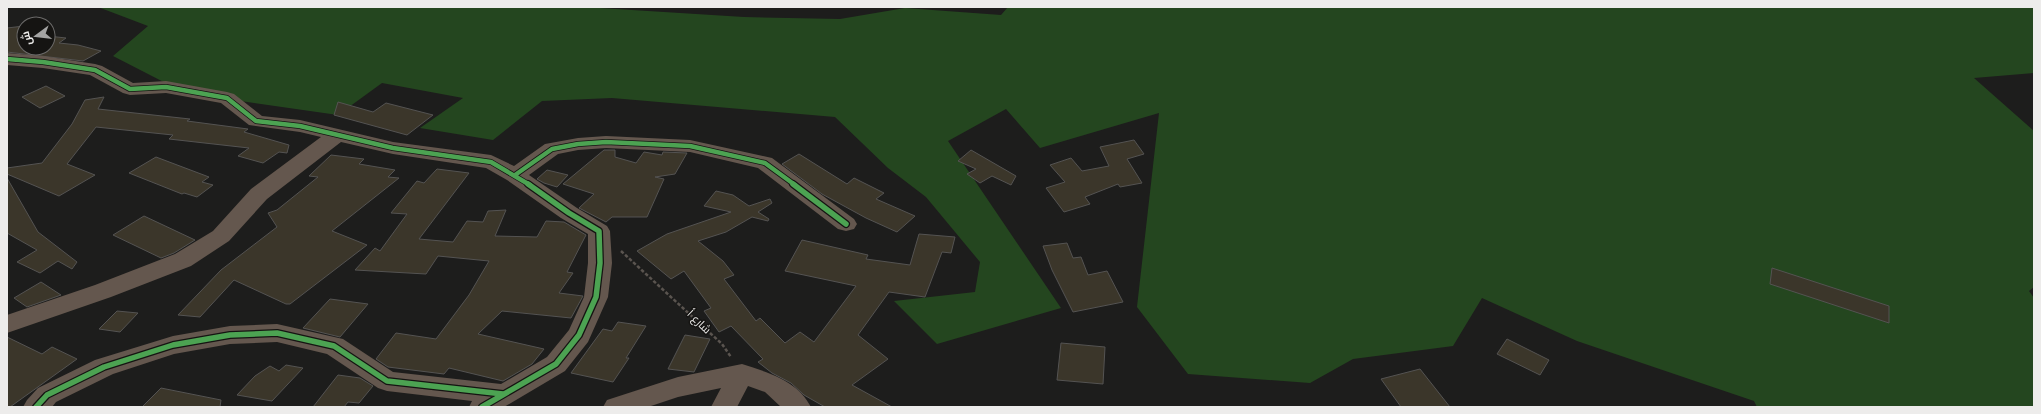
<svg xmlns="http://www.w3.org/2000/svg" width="2041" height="414" viewBox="0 0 2041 414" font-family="'Work Sans',Cairo,sans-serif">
  <rect width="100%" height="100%" fill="#1d1d1c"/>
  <path fill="#24461f" d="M 98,7 L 584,7 L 744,17 L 840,19 L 905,8 L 1001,15 L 1008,7 L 2034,7 L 2034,73 L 1974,78 L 2034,131 L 2034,287 L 2029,291 L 2034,298 L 2034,407 L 1757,407 L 1754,401 L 1577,341 L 1482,298 L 1453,346 L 1353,359 L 1310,383 L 1188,374 L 1137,307 L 1159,113 L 1040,148 L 1006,109 L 948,141 L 1061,308 L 937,344 L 894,301 L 975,292 L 980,262 L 926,197 L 888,168 L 835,117 L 612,98 L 542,101 L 493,140 L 420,128 L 463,98 L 382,83 L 338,115 L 185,93 L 113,56 L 148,26 Z"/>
  <path fill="#3b362a" stroke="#545352" d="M 24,26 L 24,48 L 48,48 L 48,36 L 66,38 L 59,43 L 78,45 L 101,51 L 83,61 L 7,52 L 7,28 Z
    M 46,86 L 65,96 L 40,108 L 22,97 Z
    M 104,97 L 98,109 L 190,119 L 187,121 L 248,129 L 244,132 L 289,145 L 287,153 L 279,152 L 263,163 L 238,156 L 249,148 L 169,139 L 173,135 L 96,127 L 67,164 L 95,175 L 59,196 L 7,174 L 7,168 L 42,163 L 72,124 L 85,100 Z
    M 338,102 L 373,112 L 386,103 L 433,115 L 407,135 L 334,115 Z
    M 1134,140 L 1144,154 L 1127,159 L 1142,183 L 1120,187 L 1118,184 L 1085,197 L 1090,204 L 1064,212 L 1046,188 L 1065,182 L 1050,165 L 1071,158 L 1082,171 L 1109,166 L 1100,147 Z
    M 604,150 L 615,150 L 615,157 L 636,163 L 644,152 L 662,155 L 663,152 L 687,153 L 675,174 L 655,177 L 664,179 L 647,217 L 612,217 L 606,222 L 579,208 L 594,194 L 563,184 Z
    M 971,150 L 1016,176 L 1011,185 L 992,176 L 980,183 L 967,174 L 976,169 L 958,161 Z
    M 799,154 L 847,184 L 854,178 L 884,193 L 876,199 L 915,216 L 897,232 L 866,218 L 822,194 L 782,164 Z
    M 331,155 L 364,159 L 359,164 L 395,170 L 388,177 L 399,178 L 332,231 L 367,245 L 290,304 L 286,304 L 234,280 L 200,317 L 178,315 L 221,270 L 277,227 L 268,213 L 277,210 L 318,177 L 309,176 Z
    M 156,157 L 209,177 L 202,182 L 213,185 L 197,197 L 184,193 L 182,194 L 129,173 Z
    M 437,169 L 469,173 L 419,239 L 453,242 L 467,221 L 483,222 L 488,211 L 506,210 L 495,236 L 537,237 L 546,221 L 564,222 L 586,235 L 567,272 L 573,273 L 559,293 L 583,296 L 571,318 L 502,311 L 478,334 L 544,349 L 532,364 L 503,381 L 449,368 L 444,374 L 388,367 L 376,359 L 396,333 L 436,339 L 469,295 L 489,261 L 438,256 L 426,274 L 355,270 L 375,248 L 380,251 L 407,214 L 391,213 L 417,181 L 424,183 Z
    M 547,170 L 568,175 L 557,187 L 544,183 L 537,179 Z
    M 7,178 L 38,232 L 77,262 L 72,269 L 58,261 L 40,273 L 17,262 L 37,250 L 7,233 Z
    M 716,191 L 733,195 L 749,206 L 770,199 L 772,203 L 758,212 L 769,219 L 768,221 L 752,217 L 726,232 L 698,241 L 723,261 L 734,275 L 724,279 L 756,321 L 760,318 L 785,343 L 800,332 L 814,342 L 856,286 L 785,271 L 802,240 L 868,255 L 866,259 L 910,265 L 919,234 L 955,237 L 951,253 L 942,252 L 925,297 L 889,292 L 858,335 L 888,359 L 852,385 L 892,407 L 825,407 L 804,395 L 791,383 L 772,373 L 758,362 L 763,359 L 731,326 L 719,332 L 704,311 L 711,308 L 684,271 L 671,279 L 637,251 L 667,234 L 731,212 L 704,206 Z
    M 144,216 L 195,240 L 174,253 L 161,258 L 113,235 Z
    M 1067,243 L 1073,258 L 1081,257 L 1088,275 L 1107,271 L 1123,302 L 1073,312 L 1052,270 L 1043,246 Z
    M 1772,268 L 1889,306 L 1889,323 L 1770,284 Z
    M 41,282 L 61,295 L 27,307 L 14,298 Z
    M 330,299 L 368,304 L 340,337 L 303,328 Z
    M 117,311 L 138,313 L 120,332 L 99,329 Z
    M 618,322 L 646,326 L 626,358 L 629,358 L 613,382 L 571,373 L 603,329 L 612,331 Z
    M 685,335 L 710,339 L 694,372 L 668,369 Z
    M 7,337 L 42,354 L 52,347 L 77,359 L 10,407 L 7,407 Z
    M 1507,339 L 1549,360 L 1540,375 L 1497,354 Z
    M 1061,343 L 1105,347 L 1103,384 L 1057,380 Z
    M 286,365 L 303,368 L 272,401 L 237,395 L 255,376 L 270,366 L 279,371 Z
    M 1420,369 L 1450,407 L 1401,407 L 1381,379 Z
    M 338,375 L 360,378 L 373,386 L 359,403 L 348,402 L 344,407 L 313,407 Z
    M 161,388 L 221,400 L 220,407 L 142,407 Z"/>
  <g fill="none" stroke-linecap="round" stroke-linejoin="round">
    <path stroke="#5a544f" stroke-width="2.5" stroke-dasharray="3.5 2" stroke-linecap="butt" d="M 621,251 L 722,344 L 731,357"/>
    <path fill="#64574e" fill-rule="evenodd" d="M 7,53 L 43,56 L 95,64 L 102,66 L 133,83 L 166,81 L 227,92 L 234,94 L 262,116 L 300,120 L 393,142 L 491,155 L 514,166 L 545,144 L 578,138 L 606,136 L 690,140 L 772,158 L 854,219 L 857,224 L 854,229 L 846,231 L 838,229 L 758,168 L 690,152 L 606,148 L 578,150 L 558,154 L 529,175 L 577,208 L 607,226 L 610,231 L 612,263 L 608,297 L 588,342 L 565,371 L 504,407 L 469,407 L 472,401 L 387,391 L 378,388 L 327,354 L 277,342 L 230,344 L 174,354 L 113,374 L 56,402 L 52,407 L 23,407 L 27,400 L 38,388 L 95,360 L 173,336 L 230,326 L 277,324 L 343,339 L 393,372 L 501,384 L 547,357 L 569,330 L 584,297 L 588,263 L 588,234 L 561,218 L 507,180 L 486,168 L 393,154 L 341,142 L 267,199 L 229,241 L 191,266 L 111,297 L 7,333 L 7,315 L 95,285 L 175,254 L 213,231 L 251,189 L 321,137 L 300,132 L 249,125 L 221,103 L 166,93 L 130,95 L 123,93 L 90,75 L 43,68 L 7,65 Z
      M 742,364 C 769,373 797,380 811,407 L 781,407 L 765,392 L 748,386 L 737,407 L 711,407 L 721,388 L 678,397 L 648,407 L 603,407 L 607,400 L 678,377 Z"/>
    <defs>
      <path id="cycleway-far1" d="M 7,59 L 43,62 L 95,70 L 130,89 L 166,87 L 227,98 L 256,121 L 300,126 L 393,148 L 491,162 L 530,185
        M 515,175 L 552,149 L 578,144 L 606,142 L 690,146 L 765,163 L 795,185"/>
      <path id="cycleway" d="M 793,184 L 846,224
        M 36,407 L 47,395 L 104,367 L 173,345 L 230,335 L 277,333 L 334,346 L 387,381 L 503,394
        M 482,407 L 556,364 L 579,335 L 596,297 L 600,263 L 599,231 L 569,213 L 528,184"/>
    </defs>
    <use href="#cycleway-far1" stroke="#151412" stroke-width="6"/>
    <use href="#cycleway" stroke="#151412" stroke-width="8"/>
    <use href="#cycleway-far1" stroke="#4ca352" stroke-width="4.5"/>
    <use href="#cycleway" stroke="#4ca352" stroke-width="5.5"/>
  </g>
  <g text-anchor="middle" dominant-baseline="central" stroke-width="3" stroke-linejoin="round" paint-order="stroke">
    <g font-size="11" fill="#edeceb" stroke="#151412">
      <text transform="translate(699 322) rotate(44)">شارع أ</text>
    </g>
  </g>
  <rect width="2041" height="414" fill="none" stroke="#edeceb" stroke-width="16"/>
  <g transform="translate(36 36) rotate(255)"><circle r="19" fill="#151412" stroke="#6b6a69"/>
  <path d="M0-3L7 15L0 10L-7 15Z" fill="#a4a4a3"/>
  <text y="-6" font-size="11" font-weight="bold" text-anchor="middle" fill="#edeceb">ش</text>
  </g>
</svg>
